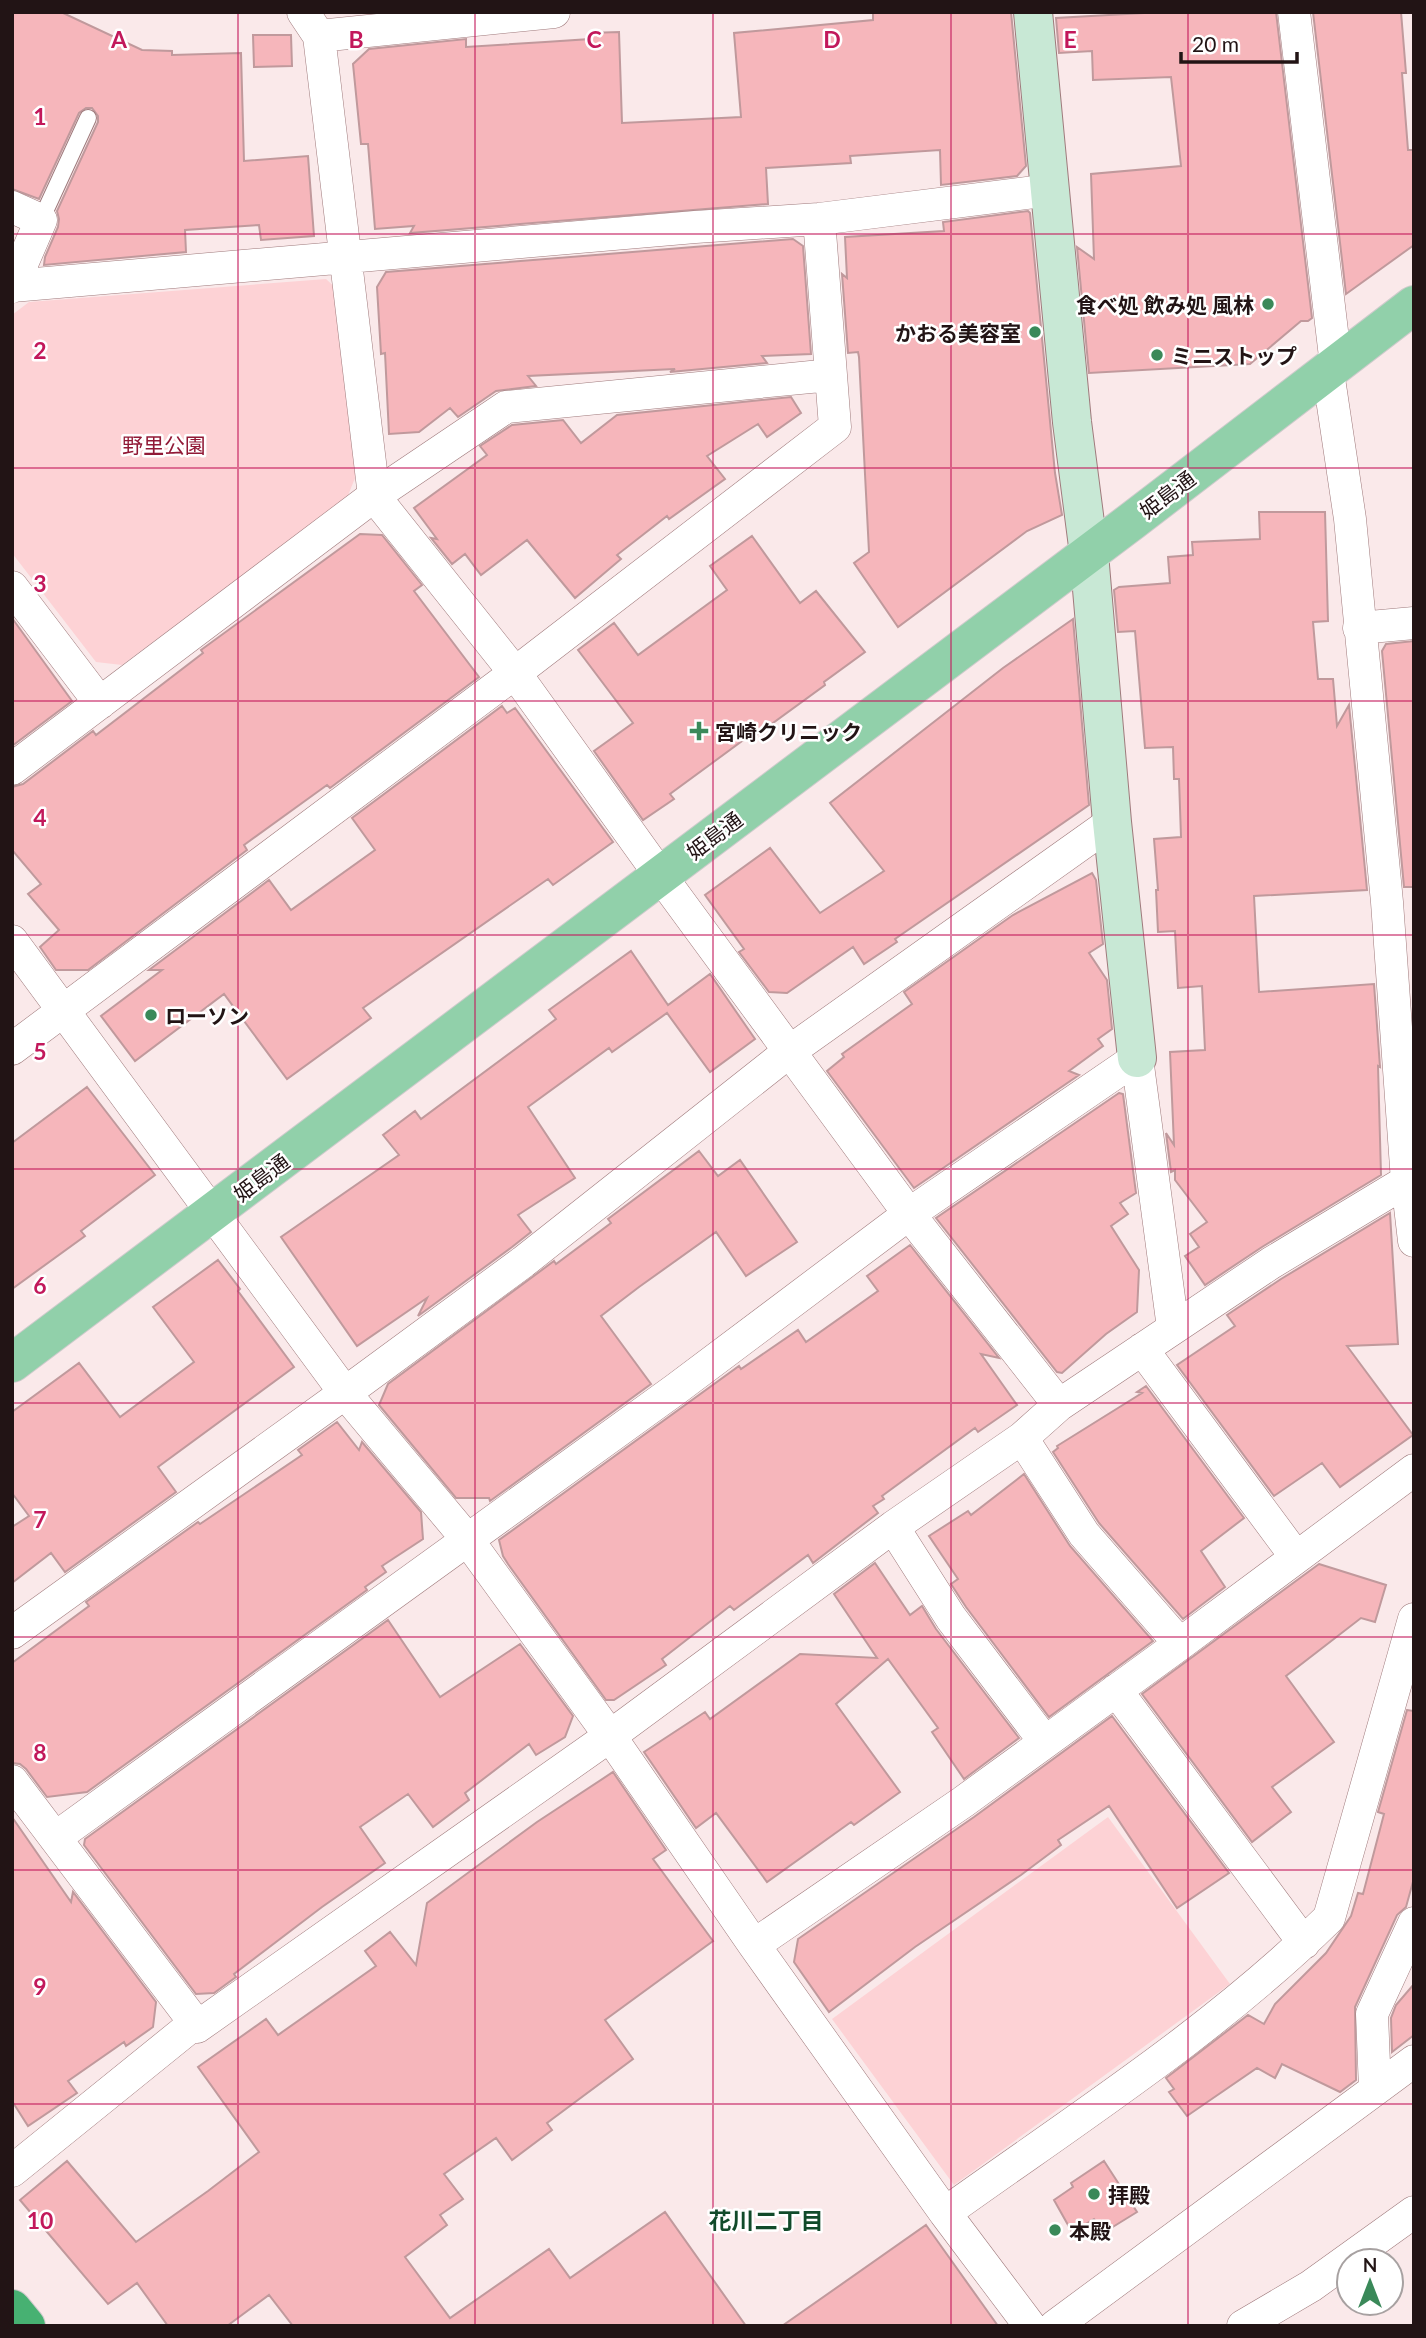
<svg xmlns="http://www.w3.org/2000/svg" width="1426" height="2338" viewBox="0 0 1426 2338" font-family="Lato,'Noto Sans JP',sans-serif">
  <rect width="100%" height="100%" fill="#fae9ea"/>
  <path fill="#fdd2d5" d="M 326,279 L 340,292 L 357,473 L 347,498 L 122,665 L 96,662 L 12,553 L 12,315 L 29,302 Z
    M 1108,1817 L 1230,1984 L 954,2185 L 832,2019 Z"/>
  <path fill="#f6b6bb" stroke="#c0999c" stroke-width="2" d="M 12,12 L 61,12 L 142,50 L 172,51 L 172,55 L 241,53 L 244,161 L 308,156 L 314,236 L 261,240 L 259,225 L 185,230 L 186,252 L 44,265 L 45,257 L 58,227 L 59,219 L 57,211 L 98,122 L 98,116 L 92,108 L 86,108 L 79,113 L 39,199 L 12,189 Z
    M 873,12 L 1011,12 L 1026,166 L 1017,176 L 941,185 L 940,150 L 850,156 L 851,163 L 766,168 L 768,204 L 410,233 L 414,226 L 375,229 L 368,144 L 361,144 L 353,64 L 369,49 L 466,39 L 466,47 L 545,42 L 590,39 L 589,33 L 619,32 L 622,123 L 741,117 L 734,33 L 873,20 Z
    M 1162,12 L 1276,12 L 1312,318 L 1308,321 L 1301,321 L 1250,364 L 1089,373 L 1077,247 L 1094,259 L 1091,174 L 1181,166 L 1171,77 L 1093,80 L 1092,51 L 1059,53 L 1056,18 Z
    M 1313,12 L 1401,12 L 1406,73 L 1402,73 L 1408,150 L 1414,150 L 1414,245 L 1346,294 Z
    M 253,35 L 291,35 L 292,66 L 254,67 Z
    M 1028,211 L 1030,213 L 1055,473 L 1062,515 L 1027,531 L 898,627 L 854,563 L 869,552 L 859,357 L 858,352 L 848,353 L 842,274 L 847,278 L 845,237 L 944,231 L 943,222 Z
    M 793,239 L 803,246 L 811,354 L 762,356 L 767,363 L 670,372 L 675,369 L 528,376 L 536,386 L 496,391 L 458,417 L 450,408 L 419,432 L 389,434 L 385,353 L 381,354 L 377,287 L 386,272 Z
    M 791,397 L 801,413 L 767,437 L 758,424 L 707,456 L 725,479 L 669,519 L 667,516 L 617,555 L 621,559 L 575,598 L 527,540 L 481,575 L 465,554 L 452,564 L 431,538 L 437,539 L 414,508 L 487,455 L 480,446 L 512,425 L 563,420 L 581,443 L 617,415 Z
    M 1259,512 L 1325,512 L 1328,621 L 1313,622 L 1318,679 L 1333,679 L 1337,726 L 1349,705 L 1367,890 L 1254,896 L 1259,992 L 1374,984 L 1380,1067 L 1378,1066 L 1381,1175 L 1262,1247 L 1205,1285 L 1185,1256 L 1199,1247 L 1190,1234 L 1207,1222 L 1175,1180 L 1175,1170 L 1171,1172 L 1166,1133 L 1174,1145 L 1170,1052 L 1205,1050 L 1202,986 L 1178,988 L 1175,931 L 1158,932 L 1156,890 L 1158,890 L 1154,839 L 1181,837 L 1179,779 L 1174,779 L 1173,747 L 1145,748 L 1135,631 L 1118,632 L 1114,590 L 1119,587 L 1170,583 L 1168,557 L 1193,555 L 1192,542 L 1260,539 Z
    M 360,534 L 382,535 L 422,585 L 414,591 L 479,677 L 330,788 L 327,785 L 244,845 L 247,850 L 88,970 L 56,970 L 40,947 L 59,930 L 28,894 L 41,884 L 12,850 L 12,787 L 23,784 L 93,731 L 96,735 L 203,653 L 201,650 Z
    M 752,536 L 800,603 L 816,591 L 865,652 L 824,682 L 825,685 L 755,736 L 753,733 L 670,794 L 674,799 L 643,820 L 594,751 L 633,723 L 578,650 L 614,623 L 638,655 L 727,590 L 710,566 Z
    M 12,618 L 72,701 L 12,746 Z
    M 1073,619 L 1089,805 L 895,939 L 897,942 L 864,964 L 853,947 L 787,993 L 769,992 L 739,952 L 744,949 L 705,895 L 770,848 L 820,913 L 884,871 L 830,803 L 1003,668 Z
    M 1414,641 L 1414,887 L 1404,887 L 1382,651 L 1386,644 Z
    M 502,706 L 507,713 L 515,708 L 613,842 L 553,885 L 548,879 L 363,1008 L 371,1018 L 287,1079 L 224,994 L 135,1061 L 101,1016 L 162,970 L 149,970 L 269,880 L 291,910 L 375,850 L 352,818 Z
    M 1092,873 L 1096,880 L 1103,944 L 1089,953 L 1107,980 L 1112,1029 L 1098,1039 L 1103,1046 L 1069,1071 L 1079,1075 L 914,1188 L 827,1071 L 844,1057 L 842,1054 L 912,1004 L 904,992 L 1013,915 Z
    M 631,951 L 668,1005 L 710,974 L 755,1039 L 710,1072 L 667,1013 L 612,1052 L 609,1048 L 528,1107 L 575,1178 L 518,1215 L 531,1232 L 512,1247 L 418,1316 L 427,1298 L 357,1346 L 281,1237 L 399,1155 L 383,1135 L 415,1111 L 421,1119 L 556,1019 L 549,1010 Z
    M 87,1087 L 155,1175 L 81,1231 L 85,1236 L 12,1289 L 12,1143 Z
    M 1119,1093 L 1123,1094 L 1136,1193 L 1120,1203 L 1128,1214 L 1111,1226 L 1139,1270 L 1137,1312 L 1106,1334 L 1062,1373 L 1057,1372 L 936,1218 Z
    M 699,1151 L 718,1176 L 740,1160 L 797,1242 L 746,1276 L 716,1232 L 639,1287 L 601,1316 L 651,1384 L 490,1501 L 489,1498 L 456,1498 L 379,1405 L 388,1384 L 554,1261 L 556,1264 L 611,1223 L 608,1219 Z
    M 1390,1213 L 1398,1344 L 1347,1346 L 1413,1435 L 1340,1487 L 1322,1463 L 1274,1496 L 1177,1365 L 1235,1326 L 1227,1315 L 1281,1279 Z
    M 910,1245 L 999,1358 L 981,1354 L 1017,1405 L 978,1432 L 975,1428 L 882,1496 L 884,1499 L 873,1506 L 878,1513 L 813,1563 L 808,1555 L 734,1610 L 730,1606 L 662,1659 L 666,1665 L 614,1700 L 606,1700 L 508,1564 L 503,1556 L 499,1540 L 739,1366 L 741,1369 L 798,1330 L 806,1342 L 878,1291 L 867,1276 Z
    M 218,1260 L 240,1289 L 238,1291 L 294,1367 L 158,1467 L 176,1492 L 65,1572 L 51,1553 L 12,1583 L 12,1527 L 29,1516 L 12,1493 L 12,1412 L 79,1363 L 120,1417 L 194,1362 L 153,1307 Z
    M 1146,1386 L 1244,1518 L 1201,1551 L 1225,1587 L 1183,1619 L 1099,1523 L 1053,1452 L 1058,1448 L 1057,1446 L 1142,1393 L 1137,1392 Z
    M 337,1422 L 359,1450 L 362,1442 L 421,1512 L 423,1539 L 382,1566 L 386,1572 L 365,1587 L 367,1590 L 87,1792 L 47,1797 L 26,1769 L 20,1764 L 12,1763 L 12,1663 L 89,1606 L 86,1602 L 198,1522 L 200,1524 L 302,1455 L 298,1450 Z
    M 1024,1474 L 1070,1546 L 1153,1641 L 1049,1717 L 966,1607 L 951,1584 L 958,1579 L 929,1536 L 968,1511 L 971,1515 Z
    M 875,1563 L 910,1615 L 922,1606 L 936,1629 L 1019,1738 L 964,1779 L 932,1732 L 938,1728 L 888,1659 L 836,1704 L 900,1792 L 854,1825 L 851,1822 L 767,1882 L 716,1813 L 696,1828 L 644,1752 L 705,1712 L 710,1719 L 800,1654 L 877,1658 L 834,1594 Z
    M 1319,1564 L 1386,1585 L 1375,1622 L 1361,1618 L 1286,1676 L 1334,1742 L 1272,1787 L 1291,1812 L 1252,1842 L 1142,1694 Z
    M 388,1620 L 440,1697 L 520,1644 L 573,1716 L 565,1737 L 536,1755 L 529,1744 L 465,1793 L 469,1800 L 433,1827 L 408,1794 L 360,1827 L 385,1863 L 322,1907 L 234,1974 L 236,1977 L 214,1993 L 196,1994 L 84,1845 L 85,1839 Z
    M 1407,1710 L 1414,1711 L 1414,1878 L 1406,1907 L 1397,1915 L 1355,2007 L 1356,2080 L 1340,2092 L 1282,2064 L 1275,2078 L 1257,2068 L 1187,2116 L 1169,2092 L 1174,2089 L 1166,2078 L 1248,2015 L 1264,2024 L 1275,2004 L 1326,1953 L 1351,1916 L 1358,1893 L 1363,1894 L 1384,1814 L 1378,1812 Z
    M 1112,1716 L 1229,1873 L 1177,1908 L 1109,1806 L 1058,1840 L 1061,1845 L 1021,1875 L 915,1947 L 829,2012 L 794,1962 L 798,1939 L 974,1817 Z
    M 613,1772 L 666,1850 L 653,1859 L 713,1941 L 605,2020 L 633,2059 L 547,2123 L 552,2130 L 512,2160 L 496,2138 L 444,2174 L 463,2199 L 440,2215 L 447,2225 L 405,2257 L 450,2318 L 549,2249 L 570,2278 L 665,2212 L 746,2326 L 293,2326 L 269,2295 L 227,2326 L 168,2326 L 137,2283 L 108,2304 L 20,2200 L 67,2161 L 136,2242 L 208,2191 L 259,2152 L 198,2067 L 266,2019 L 278,2035 L 376,1966 L 365,1951 L 390,1932 L 416,1965 L 427,1903 L 537,1822 Z
    M 12,1817 L 71,1902 L 73,1892 L 156,2002 L 153,2027 L 126,2046 L 124,2042 L 68,2081 L 77,2093 L 28,2126 L 12,2101 Z
    M 1414,1984 L 1414,2035 L 1392,2052 L 1391,2018 L 1396,2005 Z
    M 1104,2161 L 1137,2212 L 1103,2233 L 1094,2219 L 1072,2232 L 1054,2200 L 1073,2187 L 1071,2183 Z
    M 926,2225 L 998,2326 L 782,2326 Z"/>
  <g fill="none" stroke-linecap="round" stroke-linejoin="round">
    <defs>
      <path id="lane" d="M 41,220 L 88,118"/>
      <path id="street" d="M 303,12 L 319,36 L 374,496 L 515,673 L 660,875 L 909,1214 L 1059,1405
        M 1294,12 L 1336,365
        M 319,36 L 554,12
        M 12,207 L 41,220 L 12,287
        M 12,286 L 695,227 L 819,219 L 1050,190
        M 1328,372 L 1350,519 L 1387,902 L 1407,1181 L 1414,1241
        M 12,587 L 100,703
        M 1359,628 L 1414,623
        M 12,769 L 374,496 L 506,407 L 831,375
        M 12,941 L 345,1393 L 467,1539 L 610,1736 L 754,1945 L 945,2213 L 1030,2326
        M 12,1049 L 515,673 L 835,427 L 819,219
        M 1142,1349 L 1296,1557
        M 1022,1438 L 1084,1534 L 1180,1644
        M 893,1527 L 951,1618 L 1045,1742
        M 12,1633 L 345,1393 L 523,1262 L 790,1051 L 1112,822
        M 1116,1690 L 1304,1943
        M 12,1781 L 195,2023
        M 55,1838 L 676,1389 L 909,1214 L 1137,1058 L 1173,1328
        M 754,1945 L 963,1802 L 1180,1644 L 1414,1470
        M 1375,2089 L 1372,2014 L 1414,1923
        M 12,2171 L 195,2023 L 197,2027 L 610,1736 L 893,1527 L 1022,1438 L 1059,1405 L 1271,1263 L 1407,1181
        M 945,2213 C 1076,2119 1214,2031 1329,1918 L 1414,1619
        M 1055,2326 L 1414,2061
        M 1243,2326 L 1311,2286 L 1414,2212"/>
      <path id="secondary" d="M 1033,12 L 1072,422 L 1089,554 L 1112,822 L 1137,1058"/>
      <path id="primary" d="M 12,1363 L 1132,521 L 1414,305"/>
      <path id="highway" d="M 12,2309 L 26,2326"/>
    </defs>
    <use href="#lane" stroke="#9f7a7c" stroke-width="18"/>
    <use href="#street" stroke="#9f7a7c" stroke-width="33"/>
    <use href="#secondary" stroke="#9f7a7c" stroke-width="40"/>
    <use href="#primary" stroke="#cecbcc" stroke-width="40"/>
    <use href="#highway" stroke="#cecbcc" stroke-width="40"/>
    <use href="#lane" stroke="#fff" stroke-width="16"/>
    <use href="#street" stroke="#fff" stroke-width="32"/>
    <use href="#secondary" stroke="#c8e8d5" stroke-width="38"/>
    <use href="#primary" stroke="#91d0aa" stroke-width="38"/>
    <use href="#highway" stroke="#47b172" stroke-width="38"/>
  </g>
  <path fill="none" stroke="#c2185b" stroke-width="2" stroke-opacity="0.55" d="M 238,12 L 238,2326M 475,12 L 475,2326M 713,12 L 713,2326M 951,12 L 951,2326M 1188,12 L 1188,2326M 12,234 L 1414,234M 12,468 L 1414,468M 12,701 L 1414,701M 12,935 L 1414,935M 12,1169 L 1414,1169M 12,1403 L 1414,1403M 12,1637 L 1414,1637M 12,1870 L 1414,1870M 12,2104 L 1414,2104"/>
  <g fill="#3a8959" stroke="#fff" stroke-width="2.5">
    <circle cx="1268" cy="304" r="7"/>
    <circle cx="1035" cy="332" r="7"/>
    <circle cx="1157" cy="355" r="7"/>
    <path d="M695.5 720.5h7v7h7v7h-7v7h-7v-7h-7v-7h7z"/>
    <circle cx="151" cy="1015" r="7"/>
    <circle cx="1094" cy="2194" r="7"/>
    <circle cx="1055" cy="2230" r="7"/>
  </g>
  <g text-anchor="middle" dominant-baseline="central" stroke-width="5" stroke-linejoin="round" paint-order="stroke">
    <g font-size="21" font-weight="bold" fill="#221415" stroke="#fff" text-anchor="start">
      <text x="1254" y="304" text-anchor="end">食べ処 飲み処 風林</text>
      <text x="1021" y="332" text-anchor="end">かおる美容室</text>
      <text x="1171" y="355">ミニストップ</text>
      <text x="715" y="731">宮崎クリニック</text>
      <text x="165" y="1015">ローソン</text>
      <text x="1108" y="2194">拝殿</text>
      <text x="1069" y="2230">本殿</text>
    </g>
    <g font-size="21" fill="#911936" stroke="#fff">
      <text x="164" y="444">野里公園</text>
    </g>
    <g font-size="21" fill="#221415" stroke="#fff">
      <text transform="translate(1167 494) rotate(-37)">姫島通</text>
      <text transform="translate(714 835) rotate(-37)">姫島通</text>
      <text transform="translate(261 1177) rotate(-37)">姫島通</text>
    </g>
    <g font-size="23" font-weight="bold" fill="#114a2a" stroke="#fff">
      <text x="766" y="2220">花川二丁目</text>
    </g>
  </g>
  <g font-size="23" text-anchor="middle" font-weight="bold" fill="#c2185b" stroke="#fff" stroke-width="5" stroke-linejoin="round" paint-order="stroke">
    <text x="119" y="48">A</text>
    <text x="356" y="48">B</text>
    <text x="594" y="48">C</text>
    <text x="832" y="48">D</text>
    <text x="1070" y="48">E</text>
    <text x="40" y="125">1</text>
    <text x="40" y="359">2</text>
    <text x="40" y="592">3</text>
    <text x="40" y="826">4</text>
    <text x="40" y="1060">5</text>
    <text x="40" y="1294">6</text>
    <text x="40" y="1528">7</text>
    <text x="40" y="1761">8</text>
    <text x="40" y="1995">9</text>
    <text x="40" y="2229">10</text>
  </g>
  <rect width="1426" height="2338" fill="none" stroke="#221415" stroke-width="28"/>
  <g transform="translate(1370 2282)"><circle r="33" fill="#ffffff" stroke="#a7a1a1" stroke-width="2"/>
  <path d="M0-5L12 26L0 18L-12 26Z" fill="#3a8959"/>
  <text y="-10" font-size="19" font-weight="bold" text-anchor="middle" fill="#221415">N</text>
  </g>
  <path d="M1181 52v10h116v-10" fill="none" stroke="#221415" stroke-width="3.5"/>
  <text x="1192" y="52" font-size="21" fill="#221415" stroke="#ffffff" stroke-width="5" paint-order="stroke">20 m</text>
</svg>
